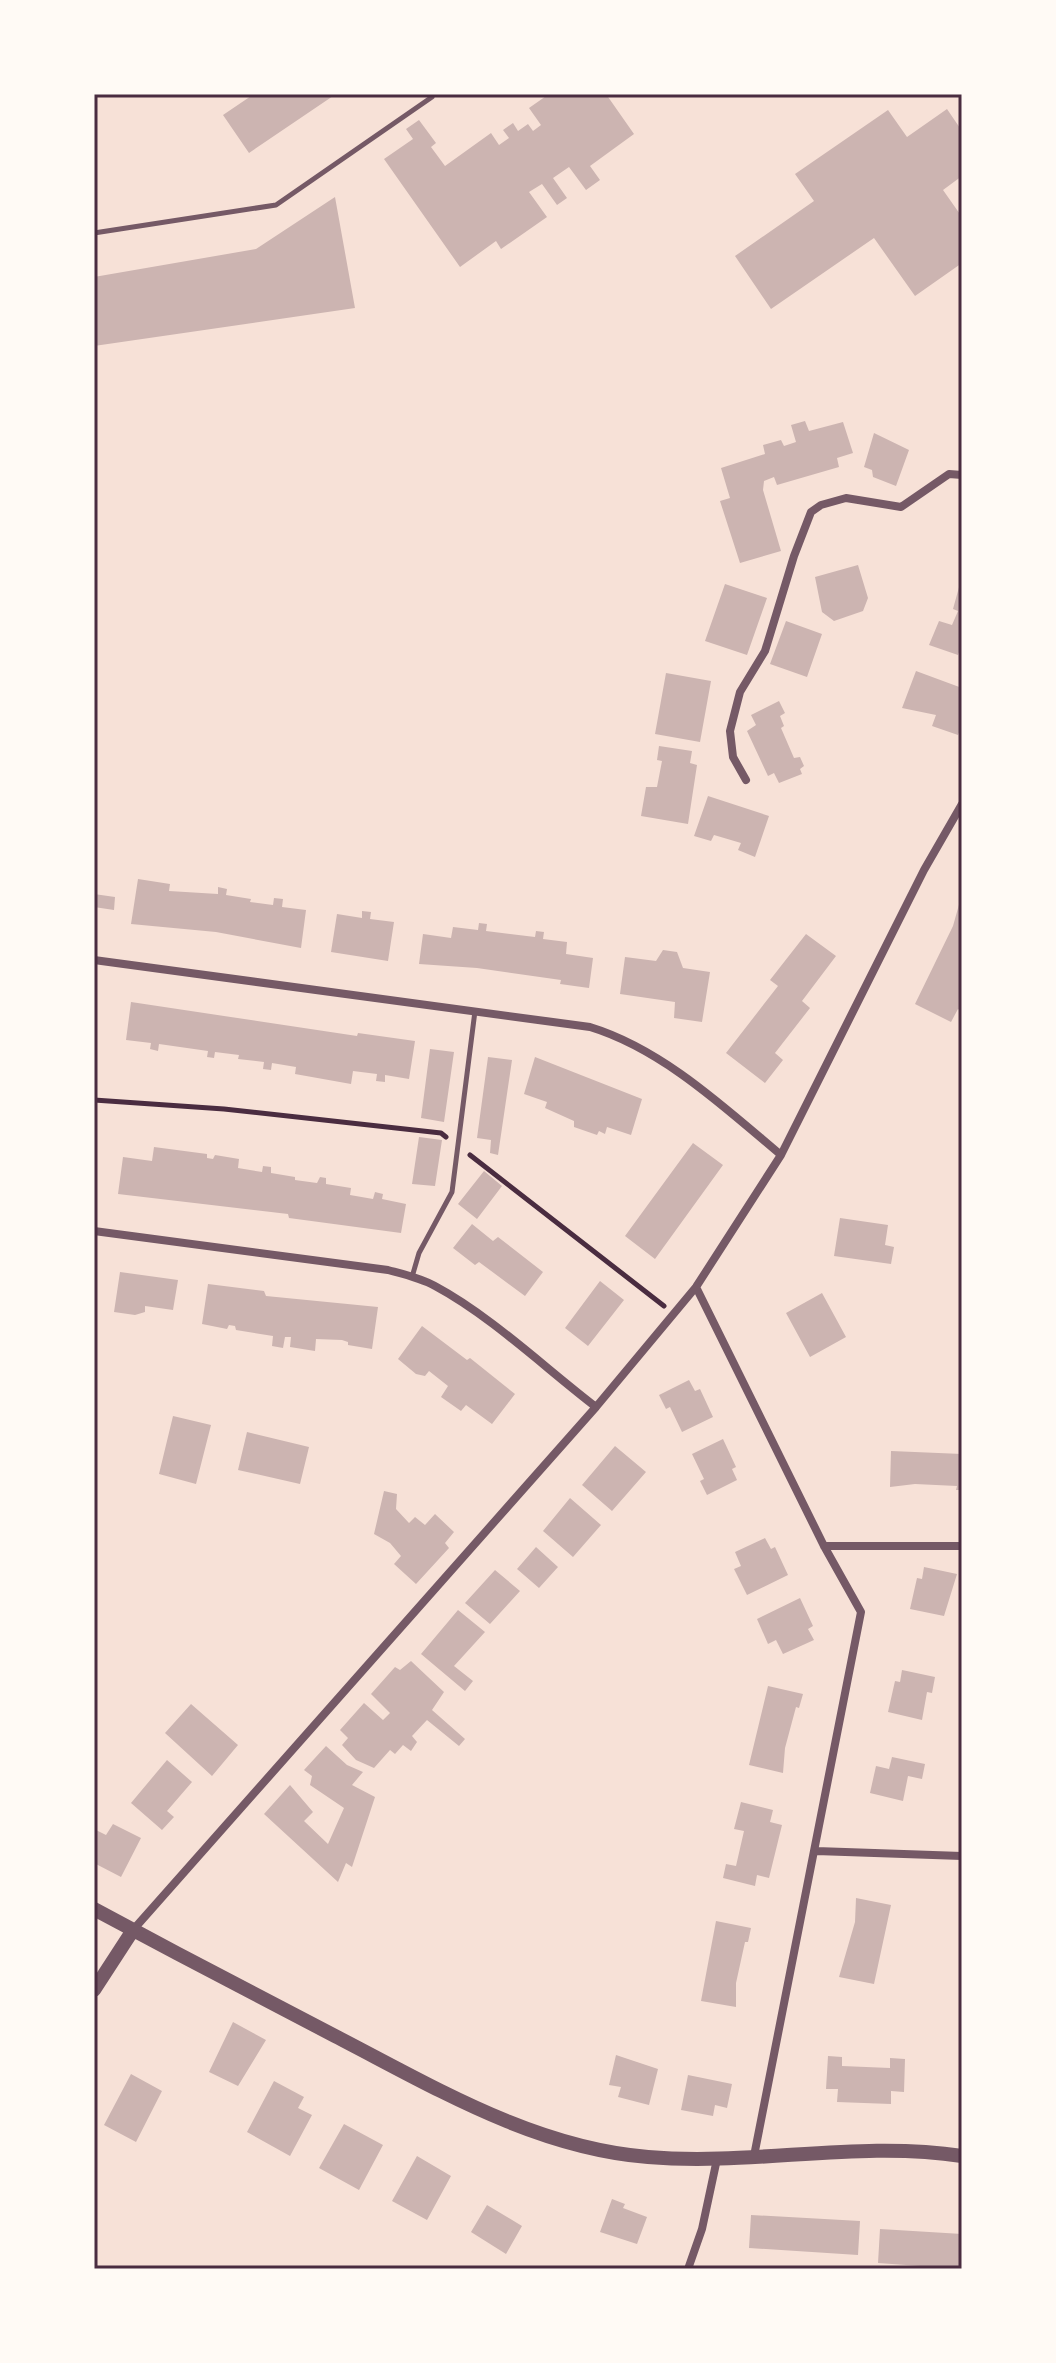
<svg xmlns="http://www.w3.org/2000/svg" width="1056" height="2363" viewBox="0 0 1056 2363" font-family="'Public Sans',sans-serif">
  <rect width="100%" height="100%" fill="#f7e1d7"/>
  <path fill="#ccb4b1" d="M 254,94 L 336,94 L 249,153 L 223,115 Z
    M 549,94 L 606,94 L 634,134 L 590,166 L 600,180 L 586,190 L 569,167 L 553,178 L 567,198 L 557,205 L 542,184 L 529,192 L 547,217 L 501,249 L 496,241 L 460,267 L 384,159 L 413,139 L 406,129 L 419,120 L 436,143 L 431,147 L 445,166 L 491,133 L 499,145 L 509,138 L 503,130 L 513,123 L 518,131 L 528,124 L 533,131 L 541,125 L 529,108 Z
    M 947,109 L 962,131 L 962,176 L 943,190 L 962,217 L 962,263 L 915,296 L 874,238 L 771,309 L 735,256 L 814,201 L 795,174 L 888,110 L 907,137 Z
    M 335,197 L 355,308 L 94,346 L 94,277 L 256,249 Z
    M 805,421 L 809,431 L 843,422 L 853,453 L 837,458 L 839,467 L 777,485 L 774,477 L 764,481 L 763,490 L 781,551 L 740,563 L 720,501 L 730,498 L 721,468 L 765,454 L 763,445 L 781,440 L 784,446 L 796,442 L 791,425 Z
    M 874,433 L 909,450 L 896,486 L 873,477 L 872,470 L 864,467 Z
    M 858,565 L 868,598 L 863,611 L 834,621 L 822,612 L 815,577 Z
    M 961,580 L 962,643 L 958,655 L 929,645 L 939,621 L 952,625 L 958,611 L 953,609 Z
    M 725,584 L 767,598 L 747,655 L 705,641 Z
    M 786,621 L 822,634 L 807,677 L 770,664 Z
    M 916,671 L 962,688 L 962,725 L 958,735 L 932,726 L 936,715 L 902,708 Z
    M 666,673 L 711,681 L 700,742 L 655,734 Z
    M 779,701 L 785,713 L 780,716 L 784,726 L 781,728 L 794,758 L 800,757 L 804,766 L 800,769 L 802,774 L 779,783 L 774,773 L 768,776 L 747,731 L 756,725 L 751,715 Z
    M 659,746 L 692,751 L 690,763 L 697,765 L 688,824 L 641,816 L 646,787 L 657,787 L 662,761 L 657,760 Z
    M 708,796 L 769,816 L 755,857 L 738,850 L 741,843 L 714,835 L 711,841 L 694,836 Z
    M 138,879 L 170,884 L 169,891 L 218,894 L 218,887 L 227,889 L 226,895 L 251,899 L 250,902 L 273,905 L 274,898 L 283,899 L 282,907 L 306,910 L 301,948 L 216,932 L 131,924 Z
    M 94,894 L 115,897 L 114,910 L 94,907 Z
    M 962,894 L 962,1011 L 958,1009 L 951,1022 L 915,1004 L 953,926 Z
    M 362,911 L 371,912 L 370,919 L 394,922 L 388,961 L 331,952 L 337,914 L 362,918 Z
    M 479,923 L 487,924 L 486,931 L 535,937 L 536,931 L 544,932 L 543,939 L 567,942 L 566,954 L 593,958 L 589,988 L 560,984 L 561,980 L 477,968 L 419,964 L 423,934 L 451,938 L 453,927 L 478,930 Z
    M 806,934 L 836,956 L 802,1001 L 810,1008 L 775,1053 L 783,1060 L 765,1083 L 726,1053 L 778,986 L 770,980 Z
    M 663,950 L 677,952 L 683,968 L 710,972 L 702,1022 L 674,1018 L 675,1002 L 620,994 L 625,957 L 656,961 Z
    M 131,1002 L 357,1036 L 358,1033 L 415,1041 L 409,1079 L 385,1075 L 385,1082 L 376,1081 L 377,1074 L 353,1071 L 351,1084 L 295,1074 L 296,1067 L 272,1063 L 271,1070 L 263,1069 L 264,1062 L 238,1059 L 239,1055 L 215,1052 L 214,1058 L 207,1057 L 208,1051 L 159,1044 L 158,1051 L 150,1049 L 151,1043 L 126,1040 Z
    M 430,1049 L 454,1052 L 444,1122 L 421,1118 Z
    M 488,1057 L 512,1060 L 498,1155 L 490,1153 L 491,1140 L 477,1138 Z
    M 535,1057 L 642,1099 L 631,1135 L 607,1127 L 605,1134 L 599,1131 L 597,1135 L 574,1127 L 574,1121 L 545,1108 L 547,1102 L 524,1094 Z
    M 419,1137 L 442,1140 L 435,1186 L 412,1184 Z
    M 693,1143 L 723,1165 L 655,1259 L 625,1236 Z
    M 154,1147 L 207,1154 L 207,1158 L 213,1159 L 215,1155 L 239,1159 L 238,1168 L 262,1172 L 263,1166 L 271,1167 L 271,1173 L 295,1177 L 295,1180 L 317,1183 L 320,1177 L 326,1178 L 326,1184 L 351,1188 L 350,1195 L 373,1199 L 375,1192 L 383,1194 L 382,1199 L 406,1204 L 401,1233 L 289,1218 L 288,1214 L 118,1194 L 123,1157 L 152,1161 Z
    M 484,1171 L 502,1186 L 477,1219 L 458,1204 Z
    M 840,1218 L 888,1225 L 885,1245 L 894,1247 L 891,1264 L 834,1256 Z
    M 472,1224 L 493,1241 L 498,1237 L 543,1272 L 525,1296 L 479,1262 L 475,1265 L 453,1248 Z
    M 120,1272 L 178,1280 L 173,1310 L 145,1306 L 145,1312 L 135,1315 L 114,1312 Z
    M 600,1281 L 624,1300 L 588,1346 L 565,1328 Z
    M 208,1284 L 264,1291 L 266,1296 L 378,1307 L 372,1349 L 348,1345 L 348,1342 L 342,1340 L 316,1339 L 315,1351 L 290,1347 L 291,1337 L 285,1337 L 283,1348 L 272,1346 L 273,1336 L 236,1330 L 235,1326 L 229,1325 L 227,1329 L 202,1324 Z
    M 822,1293 L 846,1337 L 810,1357 L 786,1313 Z
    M 422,1326 L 467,1360 L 470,1358 L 515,1394 L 492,1424 L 466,1405 L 461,1411 L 441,1397 L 448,1386 L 429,1371 L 425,1376 L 416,1374 L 398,1359 Z
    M 689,1380 L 695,1391 L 700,1389 L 713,1417 L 682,1432 L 670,1407 L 666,1409 L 659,1395 Z
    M 173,1416 L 211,1425 L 196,1484 L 159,1474 Z
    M 247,1432 L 309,1447 L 300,1484 L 238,1470 Z
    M 723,1439 L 736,1467 L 732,1469 L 737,1480 L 707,1495 L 700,1481 L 704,1479 L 692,1454 Z
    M 615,1446 L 646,1472 L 612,1511 L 582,1485 Z
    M 891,1451 L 962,1454 L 962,1490 L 956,1490 L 957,1486 L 915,1484 L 890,1487 Z
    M 384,1491 L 397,1494 L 396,1509 L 409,1523 L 415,1517 L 425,1525 L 435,1514 L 454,1532 L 445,1543 L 449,1548 L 416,1584 L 394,1564 L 401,1556 L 390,1543 L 374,1534 Z
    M 570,1498 L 601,1525 L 573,1557 L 543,1531 Z
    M 765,1538 L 771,1549 L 775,1547 L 788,1575 L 747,1595 L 734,1569 L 741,1566 L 735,1552 Z
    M 536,1547 L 558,1567 L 539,1588 L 517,1569 Z
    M 924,1567 L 957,1574 L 944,1616 L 910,1609 L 917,1578 L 922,1579 Z
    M 495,1570 L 520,1591 L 490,1624 L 465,1603 Z
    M 800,1598 L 813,1626 L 808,1629 L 814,1640 L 783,1654 L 776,1640 L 768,1644 L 757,1619 Z
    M 458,1610 L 485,1632 L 454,1666 L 473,1681 L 465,1691 L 421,1654 Z
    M 411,1661 L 444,1692 L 432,1710 L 465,1739 L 459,1746 L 427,1720 L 412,1736 L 417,1742 L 411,1751 L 403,1745 L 395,1754 L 390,1750 L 374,1768 L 356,1760 L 342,1745 L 348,1738 L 340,1730 L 364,1703 L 383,1720 L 390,1713 L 371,1694 L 395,1667 L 400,1670 Z
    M 902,1670 L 935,1677 L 932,1693 L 927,1692 L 922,1720 L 888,1712 L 895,1681 L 900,1682 Z
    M 768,1686 L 803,1694 L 799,1708 L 796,1707 L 785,1748 L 783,1773 L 749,1765 Z
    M 191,1704 L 238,1745 L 212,1776 L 165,1733 Z
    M 326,1746 L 347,1765 L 363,1772 L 352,1785 L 375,1797 L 352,1867 L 346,1863 L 338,1882 L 264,1814 L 290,1785 L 313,1812 L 304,1821 L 328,1844 L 344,1808 L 310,1785 L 312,1776 L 304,1770 Z
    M 892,1757 L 925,1764 L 922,1779 L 908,1776 L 903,1801 L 870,1793 L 876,1766 L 889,1769 Z
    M 167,1760 L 192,1782 L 167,1811 L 174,1817 L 162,1830 L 131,1803 Z
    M 741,1802 L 773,1810 L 770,1822 L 782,1825 L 769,1878 L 757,1875 L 755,1886 L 723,1878 L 726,1864 L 736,1866 L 744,1831 L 734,1829 Z
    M 113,1824 L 141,1838 L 121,1877 L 94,1863 L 94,1829 L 106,1835 Z
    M 856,1898 L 891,1905 L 874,1984 L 839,1977 L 855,1922 Z
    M 716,1921 L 751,1928 L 748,1942 L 745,1942 L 736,1983 L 736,2007 L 701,2001 Z
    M 233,2022 L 266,2040 L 238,2086 L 209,2072 Z
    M 616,2055 L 658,2069 L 649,2105 L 618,2097 L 621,2087 L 609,2085 Z
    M 828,2056 L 842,2057 L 842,2066 L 890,2068 L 890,2058 L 905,2059 L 904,2092 L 891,2091 L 891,2104 L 837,2102 L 838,2089 L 826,2089 Z
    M 131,2074 L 162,2091 L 136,2142 L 104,2125 Z
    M 688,2075 L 732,2084 L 727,2108 L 715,2105 L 713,2116 L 681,2110 Z
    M 274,2081 L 304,2097 L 298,2108 L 312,2115 L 290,2156 L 247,2132 Z
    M 344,2124 L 383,2145 L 359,2190 L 319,2168 Z
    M 417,2156 L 451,2176 L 427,2220 L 392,2201 Z
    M 612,2199 L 625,2204 L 623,2208 L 647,2217 L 637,2244 L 600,2232 Z
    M 487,2205 L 522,2226 L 506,2254 L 471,2232 Z
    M 751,2215 L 860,2221 L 858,2255 L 749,2248 Z
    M 880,2229 L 962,2234 L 962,2269 L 878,2263 Z"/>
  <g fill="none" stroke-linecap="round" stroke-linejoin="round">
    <path stroke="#4a2c40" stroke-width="5" d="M 94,1100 L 224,1109 L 441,1133 L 446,1137
      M 470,1155 L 664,1306"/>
    <path stroke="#755966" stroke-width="5" d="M 94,233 L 276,205 L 432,97
      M 412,1277 L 419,1253 L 452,1192 L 475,1011"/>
    <path stroke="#755966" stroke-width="8" d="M 746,780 L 733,757 L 730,731 L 740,692 L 765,651 L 794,556 L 811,512 L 821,505 L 846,498 L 901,507 L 949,474 L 962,475
      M 94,960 L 590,1027 C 662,1049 724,1107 781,1155
      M 94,1231 L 388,1270 C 403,1274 421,1278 435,1286 C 491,1316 545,1368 596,1407
      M 696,1287 L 824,1546 L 861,1612 L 754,2156
      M 824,1546 L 962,1546
      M 816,1851 L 962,1856
      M 133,1930 L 596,1407 L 696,1287 L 781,1155 L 924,870 L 962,804
      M 688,2269 L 702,2229 L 717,2159"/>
    <path stroke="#755966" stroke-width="14" d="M 94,1909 C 174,1952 254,1994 335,2036 C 434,2087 534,2148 648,2157 C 753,2166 858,2140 962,2156
      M 94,1990 L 133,1930"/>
  </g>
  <rect width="1056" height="2363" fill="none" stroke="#fffaf5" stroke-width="192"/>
  <rect x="96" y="96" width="864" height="2171" fill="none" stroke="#4a2c40" stroke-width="3"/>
</svg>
